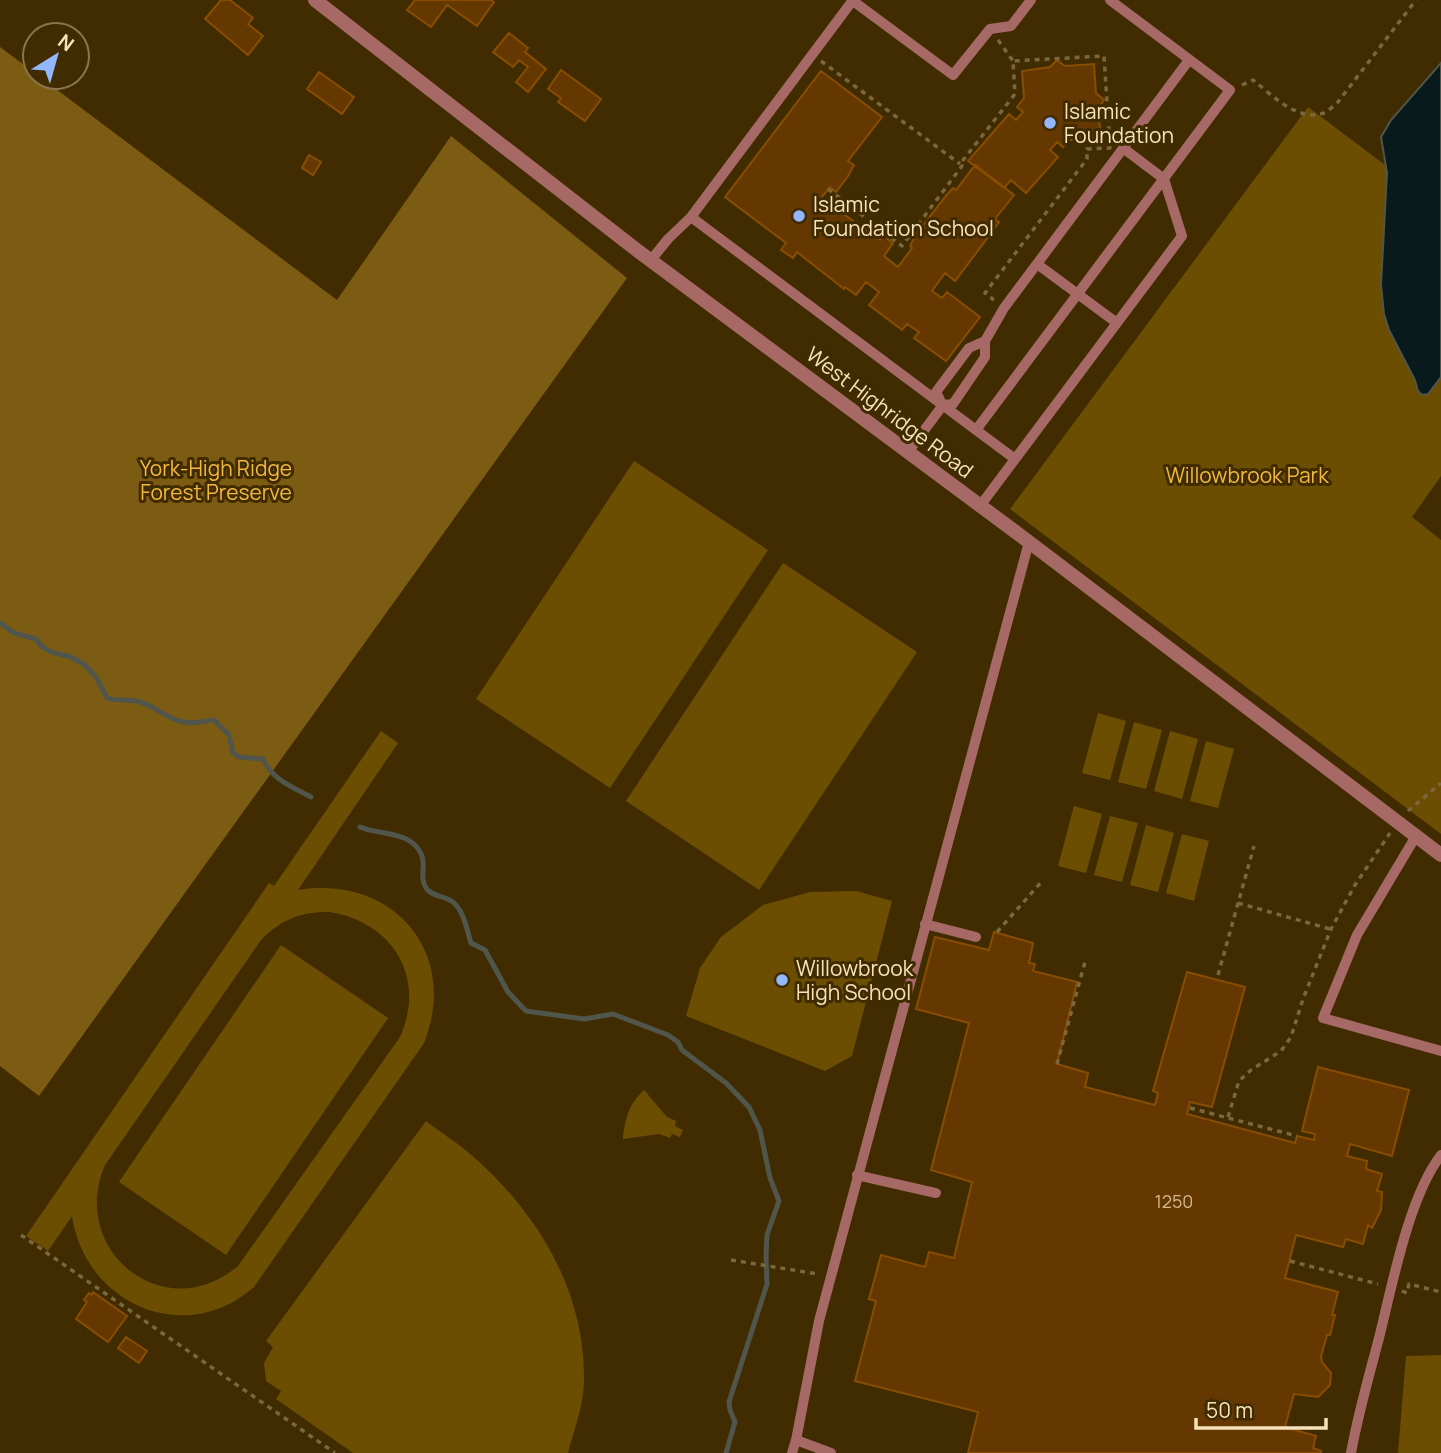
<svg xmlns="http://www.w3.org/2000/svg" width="1441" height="1453" viewBox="0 0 1441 1453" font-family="Manrope,sans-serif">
  <rect width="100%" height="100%" fill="#402c00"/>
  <path fill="#6c4e02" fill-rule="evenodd" d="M 1308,107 L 1441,207 L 1441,476 L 1412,517 L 1441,540 L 1441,834 L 1010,509 Z
    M 634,461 L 768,550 L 610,788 L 476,699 Z
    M 783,563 L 917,652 L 759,890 L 626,801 Z
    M 1098,713 L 1126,721 L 1110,780 L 1082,773 Z
    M 1134,722 L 1162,730 L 1146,789 L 1118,782 Z
    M 381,731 L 398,743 L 298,890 C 393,875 460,952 424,1043 L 254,1287 C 185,1348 85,1304 72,1216 L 48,1251 L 26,1236 L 269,883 L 274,886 ZM 330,912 C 392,922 427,977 400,1037 L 238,1266 C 165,1328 68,1251 105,1165 L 261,940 C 280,920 302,911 330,912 Z
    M 1170,731 L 1198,739 L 1182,799 L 1154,791 Z
    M 1206,741 L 1234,749 L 1218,808 L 1190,801 Z
    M 1074,806 L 1102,814 L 1086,873 L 1058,866 Z
    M 1110,816 L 1138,823 L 1122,882 L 1094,875 Z
    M 1146,825 L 1174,833 L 1158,892 L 1130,885 Z
    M 1182,834 L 1209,841 L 1194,901 L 1166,893 Z
    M 856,891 L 892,901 L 852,1056 L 825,1071 L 686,1016 L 700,968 L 721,937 L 763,905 L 810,892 Z
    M 281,945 L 388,1018 L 226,1255 L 119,1182 Z
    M 644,1090 L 667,1117 L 676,1121 L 675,1126 L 683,1130 L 680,1137 L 672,1134 L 670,1138 L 659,1134 L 623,1139 C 625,1118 629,1104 644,1090 Z
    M 426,1121 C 440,1132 455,1141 469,1153 C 536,1210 585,1289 584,1380 C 584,1404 574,1430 568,1453 L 353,1453 L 276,1399 L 281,1391 L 266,1381 L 264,1363 L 273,1347 L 266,1341 Z
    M 1441,1355 L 1441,1453 L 1398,1453 L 1406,1356 Z"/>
  <path fill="#7c5c12" d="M 0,47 L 35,73 L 35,77 L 40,77 L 337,300 L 451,136 L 627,278 L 39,1096 L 0,1066 Z"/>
  <path fill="#081a1b" stroke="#50564b" stroke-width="2" d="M 1441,63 L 1441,377 L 1428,394 L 1422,395 L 1418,391 L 1415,380 L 1389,330 L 1384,314 L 1381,285 L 1387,173 L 1381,137 L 1391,120 Z"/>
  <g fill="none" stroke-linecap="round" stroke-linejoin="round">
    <path stroke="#50564b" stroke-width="5" d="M 0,623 L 14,633 L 36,639 L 41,646 L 51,652 L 71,657 L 85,665 L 96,677 L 107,698 C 119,702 128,698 140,702 C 155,706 166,718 180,721 C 192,725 203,721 214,720 L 229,735 L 233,753 L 239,757 L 263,759 C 270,778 294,788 311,797
      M 360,827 C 381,836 412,830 422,856 C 426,866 419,877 426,888 C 433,898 446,895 454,903 C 464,912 467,930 471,943 L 485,950 L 508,992 L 526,1011 L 584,1019 L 613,1014 L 668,1035 L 678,1042 L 682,1050 L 726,1083 L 749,1107 L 760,1130 L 770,1178 L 779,1201 L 767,1235 L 766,1256 L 767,1284 L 729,1402 L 730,1410 L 735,1422 L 726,1453"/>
  </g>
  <path fill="#653802" stroke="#884d01" stroke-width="2" d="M 221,0 L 230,0 L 253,18 L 248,24 L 263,36 L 248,55 L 205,19 Z
    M 415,0 L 491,0 L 494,2 L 477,26 L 447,5 L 431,27 L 407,10 Z
    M 509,33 L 528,48 L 525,52 L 546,69 L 528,92 L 516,82 L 528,67 L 519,60 L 513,67 L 493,52 Z
    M 1057,60 L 1065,66 L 1094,64 L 1096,93 L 1104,100 L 1098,109 L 1101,138 L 1069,140 L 1063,147 L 1057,142 L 1050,150 L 1058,157 L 1026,193 L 1011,180 L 1004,188 L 968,161 L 1009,114 L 1016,120 L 1023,112 L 1017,107 L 1024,98 L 1022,71 L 1050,67 Z
    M 561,70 L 601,99 L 585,121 L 558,102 L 561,98 L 548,89 Z
    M 821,71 L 882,117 L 848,161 L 854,165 L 848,176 L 836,192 L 830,187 L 821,198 L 880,240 L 884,236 L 893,243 L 884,256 L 898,267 L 912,248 L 910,246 L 915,236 L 945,197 L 953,188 L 956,190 L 975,165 L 1014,195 L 995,219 L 999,222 L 992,232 L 955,281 L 945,273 L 932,291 L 942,298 L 947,292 L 980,317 L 946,361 L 914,338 L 919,332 L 907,324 L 902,330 L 869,305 L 879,292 L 866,282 L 856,295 L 845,287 L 844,289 L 797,252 L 793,258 L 781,250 L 786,243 L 725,197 Z
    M 319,72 L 354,97 L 342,114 L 307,89 Z
    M 309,155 L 321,162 L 313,175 L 302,168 Z
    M 994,932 L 1033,943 L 1029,963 L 1035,964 L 1033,971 L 1077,982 L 1057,1064 L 1088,1073 L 1085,1087 L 1155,1105 L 1158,1093 L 1153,1091 L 1187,972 L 1245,987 L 1212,1107 L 1190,1102 L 1187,1114 L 1295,1143 L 1297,1136 L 1314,1140 L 1315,1134 L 1302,1131 L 1318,1067 L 1409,1090 L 1392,1156 L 1350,1144 L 1347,1156 L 1367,1161 L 1366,1169 L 1382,1174 L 1377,1191 L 1382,1192 L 1381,1210 L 1372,1228 L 1368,1225 L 1363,1244 L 1346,1239 L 1343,1247 L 1296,1235 L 1285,1278 L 1338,1292 L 1332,1315 L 1335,1315 L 1330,1335 L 1327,1335 L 1321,1356 L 1322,1362 L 1331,1373 L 1330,1385 L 1318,1397 L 1294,1394 L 1285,1427 L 1316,1436 L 1313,1448 L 1321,1451 L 1321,1453 L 968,1453 L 978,1412 L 855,1381 L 876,1301 L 869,1299 L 881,1255 L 925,1267 L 929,1252 L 954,1258 L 972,1182 L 931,1170 L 969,1023 L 916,1009 L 935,937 L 989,950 Z
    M 93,1292 L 127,1316 L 108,1342 L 76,1319 L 87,1302 L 84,1300 L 89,1293 L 92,1295 Z
    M 126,1337 L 147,1351 L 139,1363 L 118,1348 Z"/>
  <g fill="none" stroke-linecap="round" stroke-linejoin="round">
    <path stroke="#7b673d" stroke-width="3.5" stroke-dasharray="5 5" stroke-linecap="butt" d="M 998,40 L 1013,61
      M 821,61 L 960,164
      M 1242,85 L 1253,80 C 1272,95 1297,122 1324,113 C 1329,111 1334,105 1338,102 L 1416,0
      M 828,189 L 902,246 L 962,166 L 960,164 L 1015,94 L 1013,61 L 1104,56 L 1110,148 L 1087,149 L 1087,159 L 985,293 L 994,300
      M 1408,811 L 1441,783
      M 1238,903 L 1330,929
      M 997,932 L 1043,880
      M 1218,975 L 1254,846
      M 1057,1064 L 1085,962
      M 1190,1108 L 1297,1136
      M 1228,1117 L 1239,1081 L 1251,1070 L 1281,1051 L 1291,1037 L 1303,999 L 1331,929 L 1355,885 L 1390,833
      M 21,1235 L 335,1453
      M 731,1260 L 818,1274
      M 1290,1261 L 1378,1284
      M 1402,1291 L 1407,1293 L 1409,1284 L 1441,1292"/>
    <path stroke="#a76966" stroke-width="10" d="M 853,1 L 953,75 L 990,29 L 1011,26 L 1031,0
      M 691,217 L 976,430 L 1230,90 L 1110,0
      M 651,260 L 668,239 L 691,217 L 853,0
      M 1037,264 L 1117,323
      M 942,404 L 936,392 L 969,348 L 985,341 L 1004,308 L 1189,60
      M 976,430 L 1015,459
      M 908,452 L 943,405 L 953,404 L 985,357 L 985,341
      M 980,506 L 1182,236 L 1164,179 L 1123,148
      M 1416,836 L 1357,935 L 1323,1018 L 1441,1051
      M 925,924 L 976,937
      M 857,1175 L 936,1193
      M 796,1440 L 831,1453
      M 792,1453 L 796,1440 L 819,1321 L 1029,542
      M 1351,1453 C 1358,1414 1369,1376 1379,1338 C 1392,1286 1409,1196 1441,1155"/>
    <path stroke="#a76966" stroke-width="14" d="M 315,0 L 638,251 L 1029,542 L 1441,855"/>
  </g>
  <g fill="#92b7fd" stroke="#402c00" stroke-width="2.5">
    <circle cx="1050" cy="123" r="7"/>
    <circle cx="799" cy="216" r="7"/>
    <circle cx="782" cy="980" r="7"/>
  </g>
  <g text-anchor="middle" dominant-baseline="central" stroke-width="6" stroke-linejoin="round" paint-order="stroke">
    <g font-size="18" fill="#d2b88e">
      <text x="1174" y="1201">1250</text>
    </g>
    <g font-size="21" fill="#f7e2bc" stroke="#402c00" text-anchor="start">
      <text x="1064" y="111">Islamic<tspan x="1064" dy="24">Foundation</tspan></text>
      <text x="813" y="204">Islamic<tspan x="813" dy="24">Foundation School</tspan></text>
      <text x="796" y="968">Willowbrook<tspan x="796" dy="24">High School</tspan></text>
    </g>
    <g font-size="21" fill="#f7e2bc" stroke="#402c00">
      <text transform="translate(890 412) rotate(37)">West Highridge Road</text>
    </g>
    <g font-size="21" fill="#f2b93d" stroke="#402c00">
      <text x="216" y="468">York-High Ridge<tspan x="216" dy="24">Forest Preserve</tspan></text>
      <text x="1247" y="475">Willowbrook Park</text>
    </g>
  </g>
  <g transform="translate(56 56) rotate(37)"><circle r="33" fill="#402c00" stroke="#89754b" stroke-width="2"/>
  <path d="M0-5L12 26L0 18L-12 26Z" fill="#92b7fd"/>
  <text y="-10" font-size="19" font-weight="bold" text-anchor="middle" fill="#f7e2bc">N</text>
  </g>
  <path d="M1196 1418v10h130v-10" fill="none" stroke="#f7e2bc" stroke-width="3.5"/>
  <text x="1206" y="1418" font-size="21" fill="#f7e2bc" stroke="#402c00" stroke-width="5" paint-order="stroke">50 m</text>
</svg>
